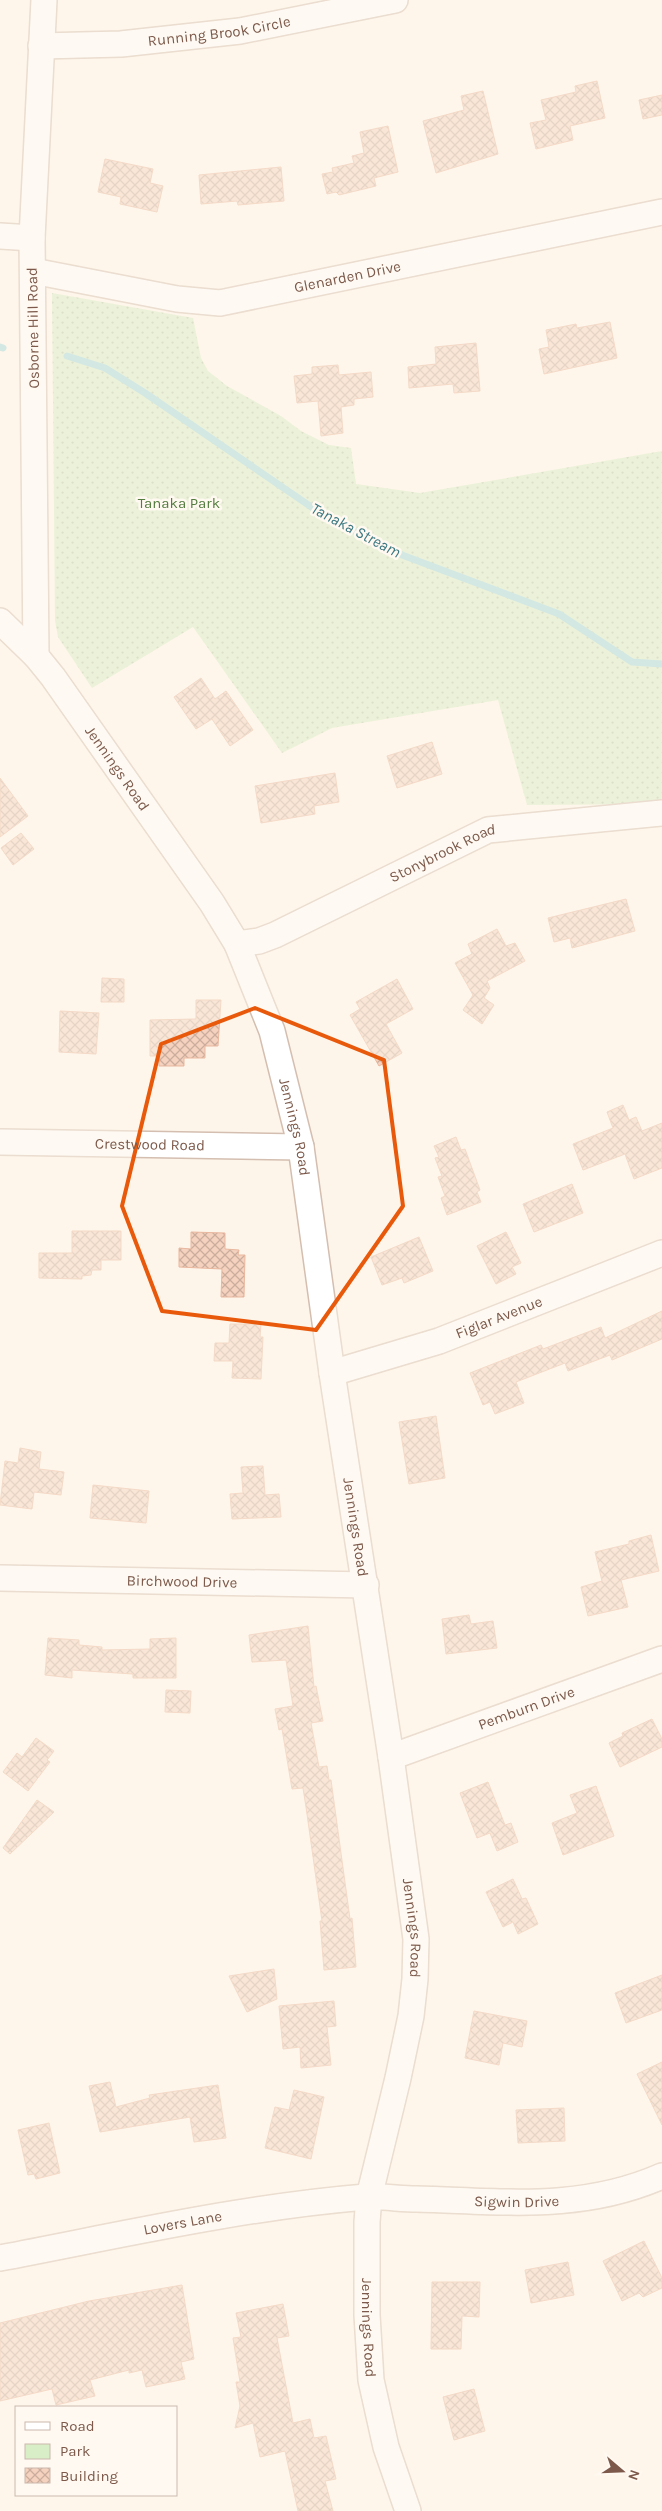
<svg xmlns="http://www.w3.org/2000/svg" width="662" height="2511" viewBox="0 0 662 2511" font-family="Karla,sans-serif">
  <defs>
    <pattern id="green-dots" width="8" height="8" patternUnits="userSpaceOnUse" patternTransform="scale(1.25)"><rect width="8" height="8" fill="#d8eec6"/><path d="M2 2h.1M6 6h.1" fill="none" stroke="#b4c4a3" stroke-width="1.8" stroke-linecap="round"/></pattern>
    <pattern id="building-cross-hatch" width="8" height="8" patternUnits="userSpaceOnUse" patternTransform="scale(1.25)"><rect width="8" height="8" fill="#f5d2bf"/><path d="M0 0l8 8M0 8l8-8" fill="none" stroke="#cbad9d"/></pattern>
  </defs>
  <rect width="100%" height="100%" fill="#fef5ea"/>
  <path fill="url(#green-dots)" d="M 52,293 L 193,318 L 201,358 L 208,371 L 227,386 L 281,416 L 301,431 L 329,445 L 351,448 L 356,484 L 420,493 L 662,451 L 662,804 L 527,805 L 498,700 L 332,728 L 282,753 L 193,627 L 92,688 L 58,637 L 55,621 Z"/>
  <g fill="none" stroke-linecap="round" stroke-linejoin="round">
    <path stroke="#a1d6dc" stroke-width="7" d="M 0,347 L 3,348
      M 67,356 L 105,368 L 145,393 L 326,517 L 402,555 L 559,614 L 632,662 L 662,664"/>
  </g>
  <path fill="url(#building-cross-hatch)" stroke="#e9b79e" d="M 597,81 L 605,118 L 570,126 L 573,140 L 536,149 L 530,123 L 546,120 L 541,100 L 576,92 L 575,86 Z
    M 483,91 L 498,154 L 436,173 L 423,121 L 464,110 L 461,96 Z
    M 662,95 L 662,115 L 643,119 L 639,100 Z
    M 388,126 L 398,172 L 374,178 L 376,186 L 339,195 L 336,192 L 327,194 L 322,174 L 333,172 L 332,168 L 354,163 L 352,156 L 364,153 L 360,132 Z
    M 105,159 L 153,169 L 150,183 L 163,186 L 157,212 L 120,204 L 121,197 L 98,192 Z
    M 281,167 L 284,201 L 238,205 L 237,201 L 201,204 L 199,175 Z
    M 610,322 L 617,358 L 544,374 L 539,349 L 549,347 L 546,330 L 576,324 L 577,328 Z
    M 476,343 L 480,391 L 454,393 L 453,384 L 409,388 L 408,367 L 436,364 L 435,347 Z
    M 338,365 L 339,375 L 371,372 L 373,397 L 354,399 L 354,405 L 341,407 L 343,433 L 321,436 L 318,401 L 297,403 L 294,376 L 312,374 L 312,367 Z
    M 201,678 L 215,699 L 226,691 L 253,730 L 230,746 L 212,719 L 196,729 L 174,697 Z
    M 432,742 L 442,774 L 397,788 L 387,756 Z
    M 335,773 L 339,802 L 314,806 L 315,814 L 261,823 L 255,786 Z
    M 0,778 L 28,816 L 0,837 Z
    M 21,833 L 34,849 L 13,865 L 1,848 Z
    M 626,899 L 635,931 L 572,948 L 570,938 L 554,942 L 548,918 Z
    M 497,929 L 506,946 L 515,943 L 525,961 L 487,981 L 490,988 L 484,998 L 494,1005 L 482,1024 L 463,1010 L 473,995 L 455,963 L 472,954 L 468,944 Z
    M 102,978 L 124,979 L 124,1002 L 101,1002 Z
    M 397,979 L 413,1009 L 386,1024 L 402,1053 L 379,1066 L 350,1015 L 360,1009 L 356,1002 Z
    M 196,1000 L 221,1000 L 218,1046 L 205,1046 L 205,1058 L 184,1058 L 184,1066 L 159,1066 L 159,1056 L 150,1056 L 150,1020 L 196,1019 Z
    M 60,1011 L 99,1013 L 96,1054 L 59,1052 Z
    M 623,1105 L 629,1120 L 636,1117 L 642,1131 L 662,1123 L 662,1168 L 634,1179 L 625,1154 L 583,1170 L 573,1144 L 613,1128 L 607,1112 Z
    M 456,1137 L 461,1150 L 465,1149 L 480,1190 L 477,1192 L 481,1202 L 447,1215 L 441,1198 L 445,1196 L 438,1177 L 442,1176 L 435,1158 L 439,1157 L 434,1146 Z
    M 572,1184 L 583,1213 L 534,1232 L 523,1204 Z
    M 72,1231 L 121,1231 L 121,1260 L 101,1260 L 101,1270 L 92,1270 L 91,1275 L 82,1276 L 82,1279 L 39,1278 L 39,1253 L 72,1253 Z
    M 191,1232 L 225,1233 L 225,1249 L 239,1250 L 238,1255 L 245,1255 L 244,1297 L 221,1297 L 222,1269 L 179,1267 L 179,1248 L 191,1249 Z
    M 506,1232 L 521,1263 L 512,1267 L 516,1274 L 496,1284 L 477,1246 Z
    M 419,1237 L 433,1271 L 404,1283 L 402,1278 L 382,1285 L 371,1257 Z
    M 662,1311 L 662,1339 L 612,1360 L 610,1355 L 568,1371 L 565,1363 L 516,1382 L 524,1403 L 495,1414 L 490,1402 L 483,1405 L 470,1373 L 541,1345 L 543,1349 L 601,1327 L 605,1338 Z
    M 230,1324 L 261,1324 L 260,1337 L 263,1337 L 261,1379 L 232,1378 L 233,1361 L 214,1361 L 215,1343 L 229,1343 Z
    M 436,1416 L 445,1478 L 409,1484 L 399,1422 Z
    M 20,1448 L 41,1452 L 39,1469 L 64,1472 L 61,1495 L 34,1492 L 32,1509 L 0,1505 L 5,1461 L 18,1463 Z
    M 263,1466 L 265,1495 L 279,1494 L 281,1517 L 232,1519 L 230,1494 L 243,1493 L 241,1467 Z
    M 93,1485 L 149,1491 L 146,1523 L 90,1518 Z
    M 651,1535 L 659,1571 L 621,1580 L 628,1607 L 588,1616 L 581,1587 L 602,1581 L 595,1552 L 629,1544 L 629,1541 Z
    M 469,1615 L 471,1624 L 493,1621 L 497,1648 L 446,1654 L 442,1619 Z
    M 308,1626 L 314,1687 L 316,1686 L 323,1721 L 311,1723 L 319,1767 L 327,1766 L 329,1780 L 331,1780 L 350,1919 L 352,1918 L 356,1967 L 324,1970 L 320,1921 L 322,1921 L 306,1807 L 303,1788 L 292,1789 L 282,1729 L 279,1730 L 275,1709 L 293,1706 L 286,1660 L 252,1662 L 249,1635 Z
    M 48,1638 L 79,1640 L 79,1645 L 102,1647 L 102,1650 L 150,1649 L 150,1639 L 176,1638 L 176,1678 L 133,1678 L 133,1674 L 72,1670 L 72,1678 L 45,1675 Z
    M 166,1690 L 191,1691 L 190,1713 L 165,1712 Z
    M 652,1719 L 662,1739 L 662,1747 L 620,1767 L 609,1743 L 623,1736 L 622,1733 Z
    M 36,1738 L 54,1751 L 47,1760 L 50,1762 L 28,1791 L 3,1772 L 17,1753 L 22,1757 Z
    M 488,1782 L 505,1825 L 511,1823 L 518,1842 L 497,1851 L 490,1833 L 477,1838 L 460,1793 Z
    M 596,1786 L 614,1836 L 563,1855 L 552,1823 L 577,1813 L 570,1795 Z
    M 37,1800 L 54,1812 L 10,1854 L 3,1848 Z
    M 513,1879 L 522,1899 L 526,1898 L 538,1924 L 518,1934 L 513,1922 L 503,1927 L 486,1892 Z
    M 274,1969 L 277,1999 L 247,2012 L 229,1976 Z
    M 662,1975 L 662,2010 L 626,2023 L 615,1993 Z
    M 334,2001 L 336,2026 L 327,2027 L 331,2065 L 301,2068 L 300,2047 L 283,2049 L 279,2006 Z
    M 474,2011 L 527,2021 L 522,2047 L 503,2043 L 499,2065 L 465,2058 Z
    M 662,2062 L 662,2125 L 637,2074 Z
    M 110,2082 L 116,2107 L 150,2098 L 149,2095 L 218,2085 L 226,2138 L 194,2142 L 190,2117 L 100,2132 L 89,2086 Z
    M 294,2090 L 324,2097 L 311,2159 L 265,2148 L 275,2107 L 289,2110 Z
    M 564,2108 L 565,2141 L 518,2143 L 516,2110 Z
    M 49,2123 L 60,2173 L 36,2179 L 34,2174 L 28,2175 L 18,2130 Z
    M 644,2241 L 662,2278 L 662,2288 L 643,2297 L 639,2293 L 622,2301 L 603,2261 Z
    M 568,2262 L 574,2295 L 531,2303 L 525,2270 Z
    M 432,2282 L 480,2282 L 479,2317 L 462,2316 L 461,2349 L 431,2349 Z
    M 182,2285 L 194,2359 L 181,2362 L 185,2379 L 146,2387 L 142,2370 L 129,2373 L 129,2370 L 90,2380 L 95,2396 L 56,2405 L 52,2389 L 0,2401 L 0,2323 L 89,2301 Z
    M 283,2304 L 289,2336 L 277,2338 L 293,2423 L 310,2419 L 314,2438 L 326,2436 L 336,2479 L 325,2481 L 333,2511 L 298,2511 L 285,2451 L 260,2457 L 253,2423 L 235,2428 L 240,2406 L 236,2382 L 240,2382 L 233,2338 L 241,2337 L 236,2313 Z
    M 474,2389 L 485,2431 L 454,2440 L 443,2397 Z"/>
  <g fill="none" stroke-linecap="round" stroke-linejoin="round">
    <defs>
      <g id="minor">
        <path id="s1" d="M 41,46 L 121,44 L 240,31 L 395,0"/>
        <path d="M 0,236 L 32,238"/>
        <path id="s2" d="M 33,271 L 177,299 L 220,303 L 662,212"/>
        <path id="s3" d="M 0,621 L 36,656 L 53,677 L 212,903 L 237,944 L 272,1031 L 301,1147 L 332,1373 L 391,1757 L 416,1939 L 415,1979 L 411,2016 L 398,2078 L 369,2197 L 367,2222 L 367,2315 L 371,2380 L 386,2447 L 408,2511"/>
        <path d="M 36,656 L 32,238 L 44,0"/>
        <path id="s4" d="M 237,944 L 259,941 L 275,935 L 488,830 L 662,813"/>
        <path id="s5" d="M 0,1142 L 301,1147"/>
        <path id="s6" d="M 332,1373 L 439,1341 L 662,1253"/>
        <path id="s7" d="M 0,1578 L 366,1585"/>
        <path id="s8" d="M 391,1757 L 662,1659"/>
        <path id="s9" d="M 0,2258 C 121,2235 243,2207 366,2197 C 383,2196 400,2199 416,2199 C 502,2201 580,2212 662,2176"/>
      </g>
    </defs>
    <use href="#minor" stroke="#d4beb0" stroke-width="28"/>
    <use href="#minor" stroke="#fff" stroke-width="25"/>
  </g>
  <path d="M0 0H662V2511H0ZM 255,1008 L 384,1060 L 403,1206 L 316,1330 L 162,1311 L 122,1206 L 161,1044 Z" fill="#fef5ea" fill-opacity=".55" fill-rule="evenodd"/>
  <path fill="none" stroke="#e8590c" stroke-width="4" stroke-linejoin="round" d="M 255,1008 L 384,1060 L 403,1206 L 316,1330 L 162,1311 L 122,1206 L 161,1044 Z"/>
  <g text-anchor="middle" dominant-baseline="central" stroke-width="5" stroke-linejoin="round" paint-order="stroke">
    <g font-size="15" fill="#7c594a" stroke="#fff9f1">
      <text stroke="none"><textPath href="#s1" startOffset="179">Running Brook Circle</textPath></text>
      <text stroke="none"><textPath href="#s2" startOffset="320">Glenarden Drive</textPath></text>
      <text transform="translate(33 328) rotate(-91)">Osborne Hill Road</text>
      <text stroke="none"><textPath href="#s3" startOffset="189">Jennings Road</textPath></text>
      <text stroke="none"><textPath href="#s4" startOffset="226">Stonybrook Road</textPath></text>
      <text stroke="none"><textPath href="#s3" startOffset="594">Jennings Road</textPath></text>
      <text stroke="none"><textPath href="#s5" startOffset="150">Crestwood Road</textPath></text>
      <text stroke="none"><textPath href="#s6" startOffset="176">Figlar Avenue</textPath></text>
      <text stroke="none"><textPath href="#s3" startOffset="999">Jennings Road</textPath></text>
      <text stroke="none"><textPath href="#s7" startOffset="182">Birchwood Drive</textPath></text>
      <text stroke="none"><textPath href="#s8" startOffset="144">Pemburn Drive</textPath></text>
      <text stroke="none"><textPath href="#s3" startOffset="1404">Jennings Road</textPath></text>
      <text stroke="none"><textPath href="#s9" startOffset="522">Sigwin Drive</textPath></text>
      <text stroke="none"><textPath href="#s9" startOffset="186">Lovers Lane</textPath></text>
      <text stroke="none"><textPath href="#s3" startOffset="1809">Jennings Road</textPath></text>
    </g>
    <g font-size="15" fill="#537c3e" stroke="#fff9f1">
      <text x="179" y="503">Tanaka Park</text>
    </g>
    <g font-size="16" font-style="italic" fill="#3c7882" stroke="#fff9f1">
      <text transform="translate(356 530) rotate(28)">Tanaka Stream</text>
    </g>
  </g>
  <rect x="15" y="2406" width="162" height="90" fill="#fff9f1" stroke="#cbb9ae"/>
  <rect x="25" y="2422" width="25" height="8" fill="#ffffff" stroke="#cbb9ae"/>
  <text x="60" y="2431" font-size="15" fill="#7c594a">Road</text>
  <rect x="25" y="2444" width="25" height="15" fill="#d8eec6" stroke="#cbb9ae"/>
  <text x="60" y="2456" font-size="15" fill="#7c594a">Park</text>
  <rect x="25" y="2468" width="25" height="15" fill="url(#building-cross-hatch)" stroke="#cbb9ae"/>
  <text x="60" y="2481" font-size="15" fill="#7c594a">Building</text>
  <g transform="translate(622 2471) rotate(109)" stroke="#fff9f1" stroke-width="4" paint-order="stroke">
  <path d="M0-4L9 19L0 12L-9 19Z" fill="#7c594a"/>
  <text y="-8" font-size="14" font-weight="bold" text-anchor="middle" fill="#7c594a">N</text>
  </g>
</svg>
